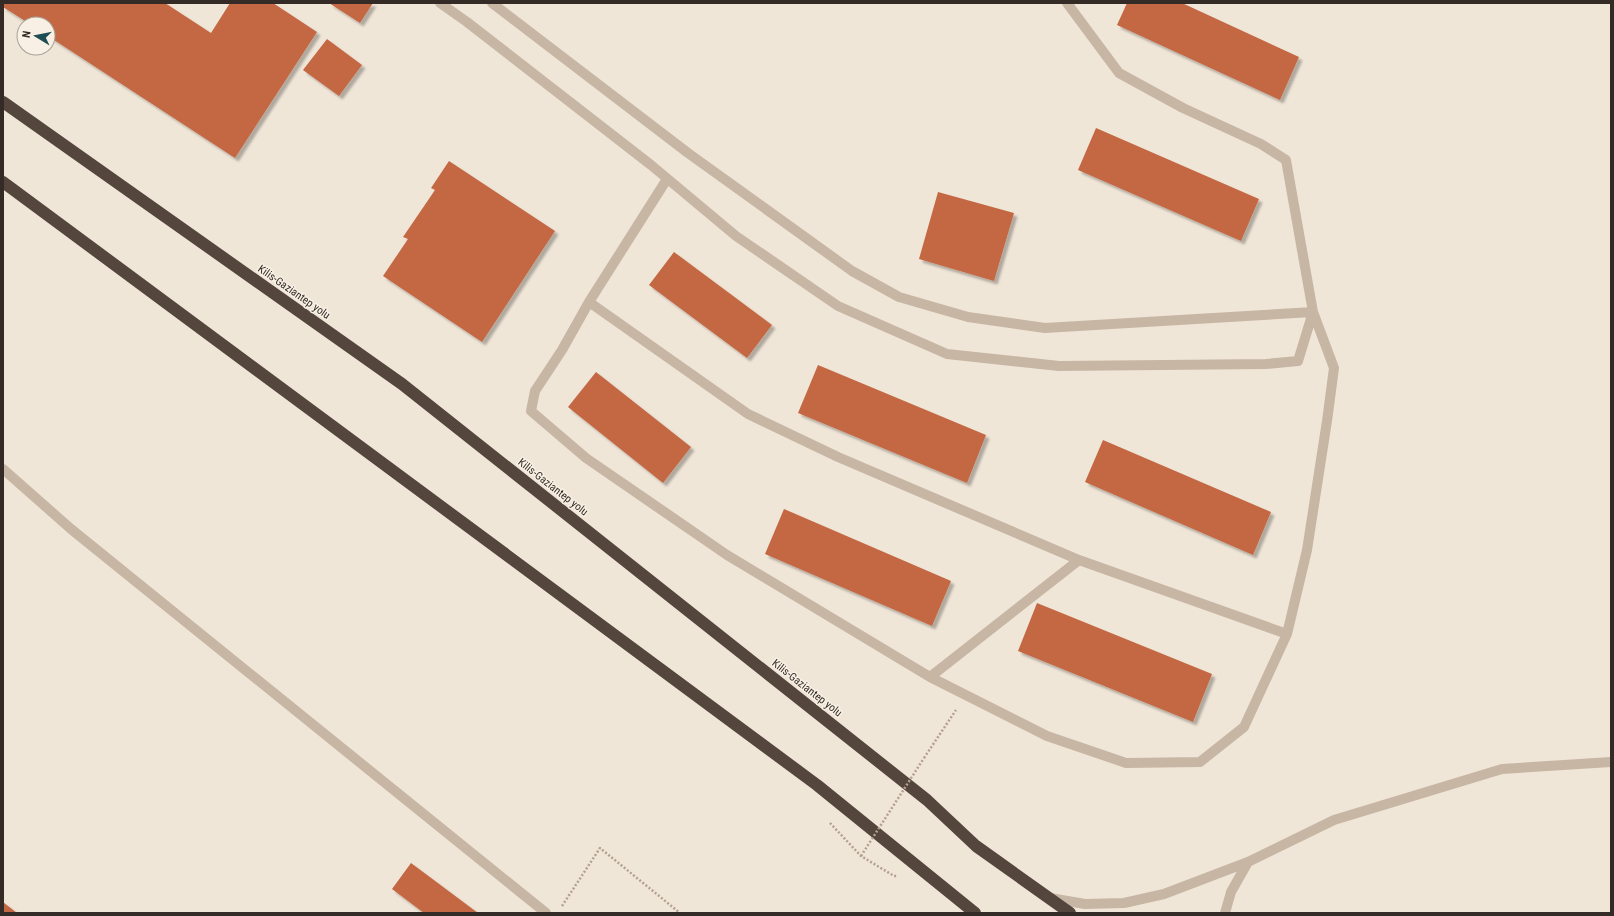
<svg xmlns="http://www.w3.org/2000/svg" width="1614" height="916" viewBox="0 0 1614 916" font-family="'Roboto Condensed',sans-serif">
  <defs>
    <filter id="shadow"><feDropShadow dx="3.5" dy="3.5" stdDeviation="1" flood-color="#0004"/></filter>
  </defs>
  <rect width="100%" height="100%" fill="#f0e6d8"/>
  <path fill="#c36743" filter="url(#shadow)" d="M 3,3 L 165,3 L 211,33 L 230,3 L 273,3 L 317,32 L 235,158 L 48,36 L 48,24 L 30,24 L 3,7 Z
    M 329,3 L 373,3 L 360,23 Z
    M 1127,3 L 1182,3 L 1299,57 L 1280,100 L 1117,25 Z
    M 327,39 L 362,65 L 339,96 L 303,70 Z
    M 1096,128 L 1259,199 L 1241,241 L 1078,170 Z
    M 449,161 L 555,231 L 482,342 L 383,276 L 408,239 L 403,237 L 435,190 L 431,188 Z
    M 938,192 L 1014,213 L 994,281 L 919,259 Z
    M 674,252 L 772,325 L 747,358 L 649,285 Z
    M 818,365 L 986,435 L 967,483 L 798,413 Z
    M 596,372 L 691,447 L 663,483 L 568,407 Z
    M 1103,440 L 1271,512 L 1253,555 L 1085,482 Z
    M 784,509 L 951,581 L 932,626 L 765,554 Z
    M 1037,603 L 1212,674 L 1193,722 L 1018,651 Z
    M 411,863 L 478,913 L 424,913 L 392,889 Z
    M 3,902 L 17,913 L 3,913 Z"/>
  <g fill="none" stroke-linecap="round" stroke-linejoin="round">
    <path stroke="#b4a08f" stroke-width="2.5" stroke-dasharray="2 2" stroke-linecap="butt" d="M 924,758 L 956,710
      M 830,823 L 861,856 L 894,876 L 897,876
      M 562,906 L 600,848 L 680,913"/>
    <path stroke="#c8b6a5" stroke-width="10" d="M 440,3 L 467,22 L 651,165 L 736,236 L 838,306 L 947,354 L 1059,366 L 1266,364 L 1298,361 L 1313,312
      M 492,3 L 688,153 L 852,271 L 899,297 L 968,317 L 1045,328 L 1313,312
      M 667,179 L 589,302 L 562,350 L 535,391 L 531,411 L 586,458 L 727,555 L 930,677 L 1047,736 L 1126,763 L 1200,762 L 1244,727 L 1287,634 L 1307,550 L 1327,421 L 1334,368 L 1313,312 L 1286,160 L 1261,144 L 1183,108 L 1119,73 L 1067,3
      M 589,302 L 748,414 L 838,457 L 1079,560 L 1287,634
      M 3,469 L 71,529 L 546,913
      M 930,677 L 1079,560
      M 1050,898 L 1085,904 L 1124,903 L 1164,894 L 1248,862 L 1334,820 L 1502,769 L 1611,762
      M 1225,913 L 1231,892 L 1248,862"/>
    <path stroke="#54453d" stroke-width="12" d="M 3,102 L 402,384 L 927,800 L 976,846 L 1070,913
      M 3,182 L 817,785 L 975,913"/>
    <path stroke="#b4a08f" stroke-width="2.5" stroke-dasharray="2 2" stroke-linecap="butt" d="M 861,856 L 924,758"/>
  </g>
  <g text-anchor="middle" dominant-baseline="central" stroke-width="3" stroke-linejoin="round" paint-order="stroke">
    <g font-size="11" fill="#342b26" stroke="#f8f0e4">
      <text transform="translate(294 292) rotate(35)">Kilis-Gaziantep yolu</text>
      <text transform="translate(553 487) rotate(38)">Kilis-Gaziantep yolu</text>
      <text transform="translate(807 688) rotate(38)">Kilis-Gaziantep yolu</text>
    </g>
  </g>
  <rect width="1614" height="916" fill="none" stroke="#342b26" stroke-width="8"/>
  <g transform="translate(36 36) rotate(280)"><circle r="19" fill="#f8f0e4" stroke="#aaa198"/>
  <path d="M0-3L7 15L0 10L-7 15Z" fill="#1d4e54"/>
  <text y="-6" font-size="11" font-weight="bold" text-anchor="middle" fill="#342b26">N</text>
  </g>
</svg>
